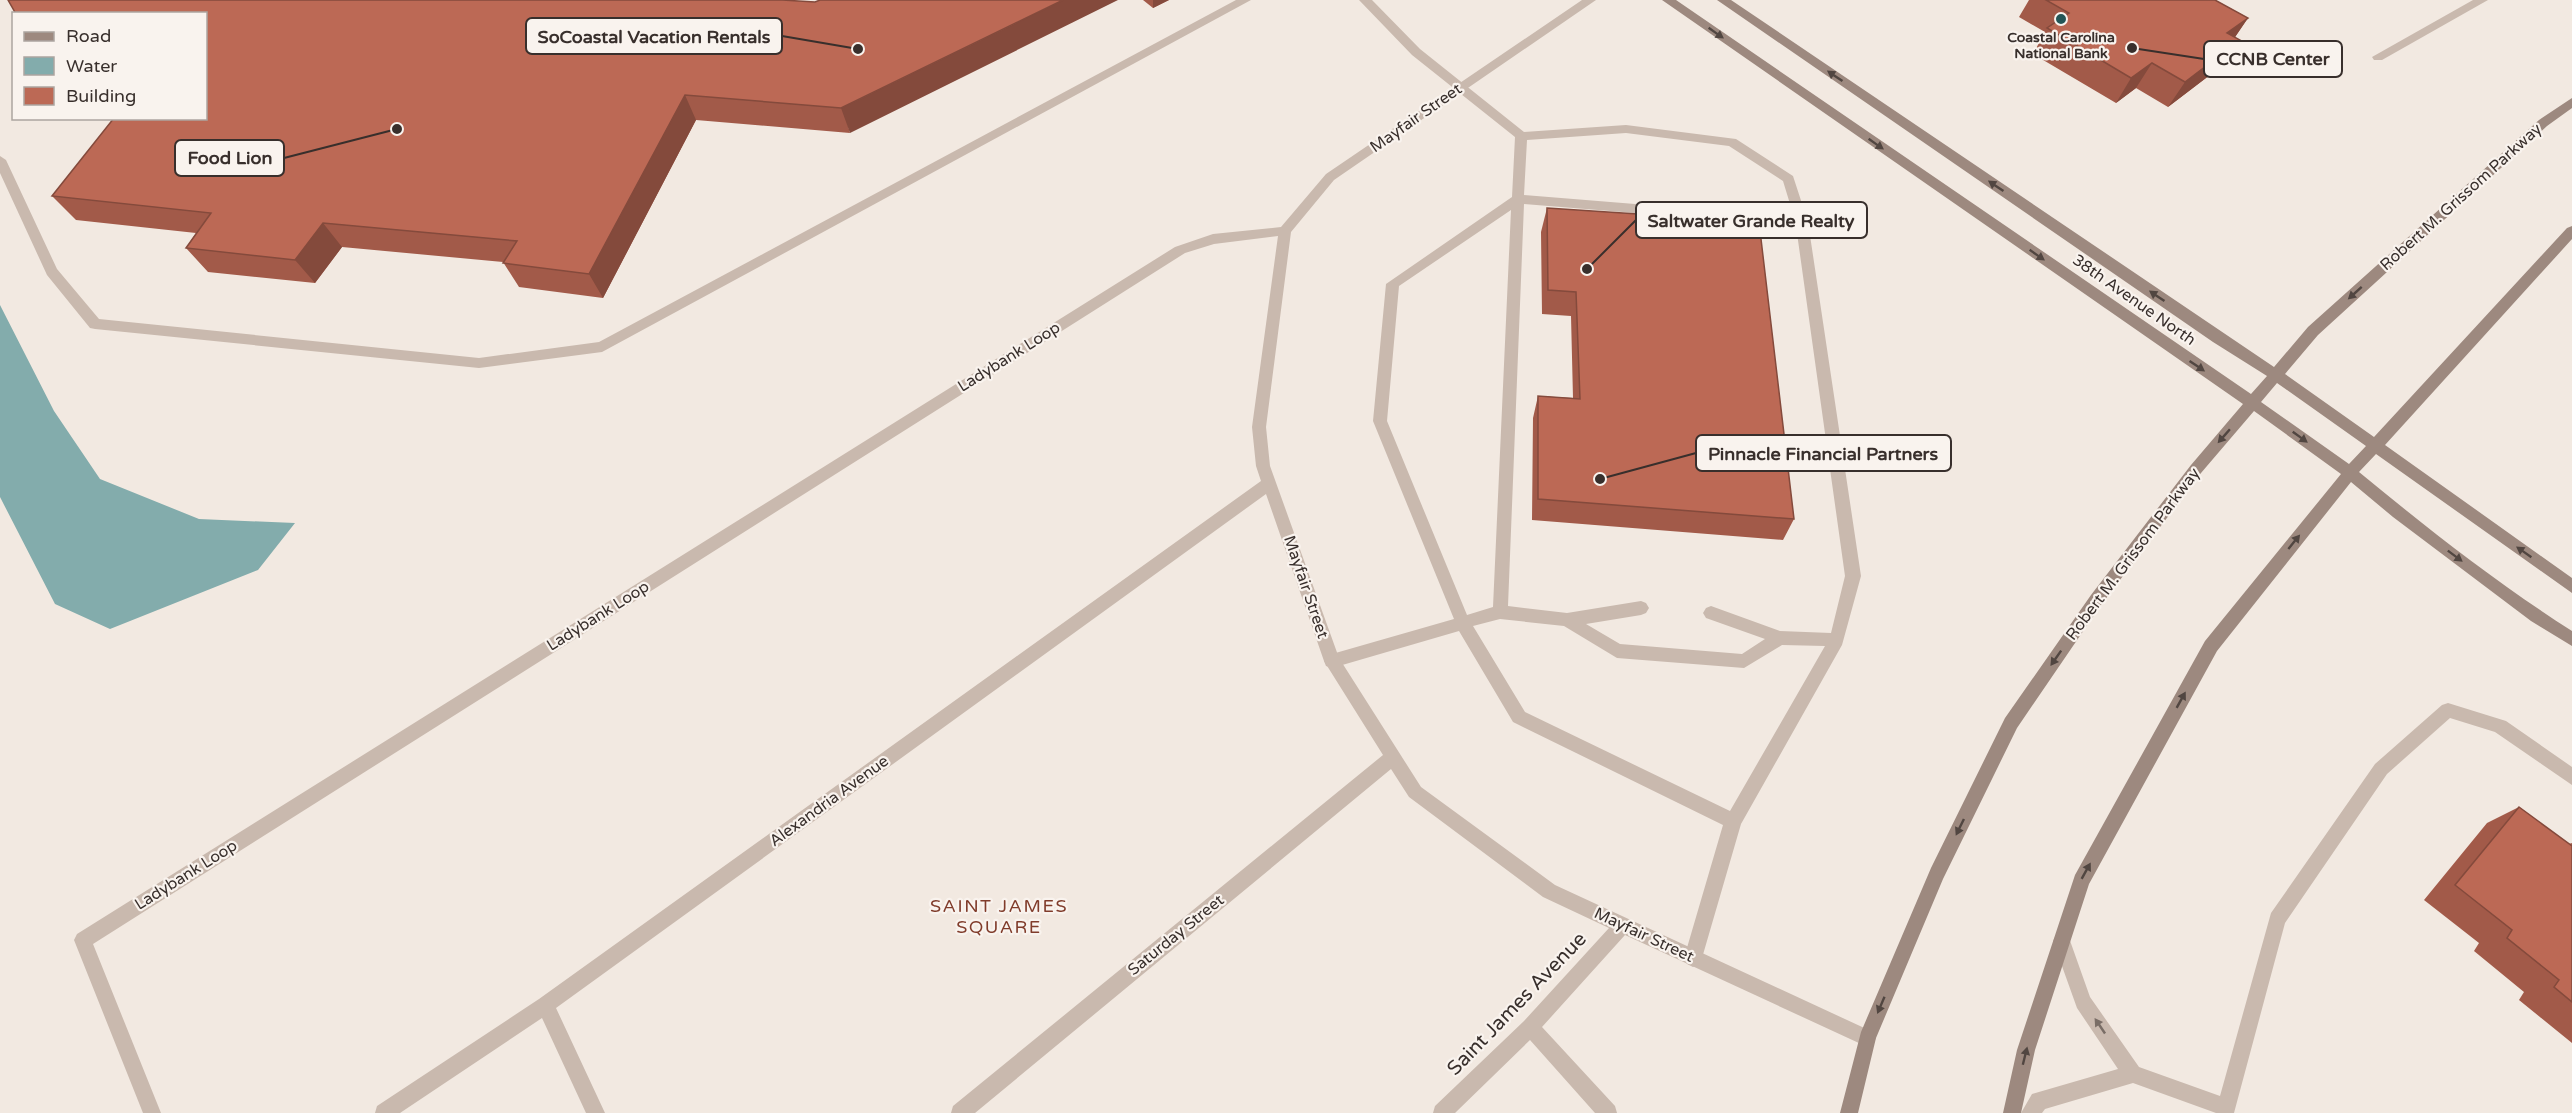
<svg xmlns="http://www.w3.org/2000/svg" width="2572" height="1113" viewBox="0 0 2572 1113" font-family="'Varela Round',sans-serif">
  <rect width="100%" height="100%" fill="#f2e9e1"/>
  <path fill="#83acac" d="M 0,305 L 54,411 L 100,479 L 199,519 L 295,523 L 258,570 L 110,629 L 55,604 L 0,497 Z"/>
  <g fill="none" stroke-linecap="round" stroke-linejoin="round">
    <path fill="#c9b9ae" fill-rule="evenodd" d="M 1236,0 L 1251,0 L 602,352 L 479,368 L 95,329 L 90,328 L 47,275 L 0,173 L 0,156 L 6,160 L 57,269 L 99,319 L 479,358 L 599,342 Z
      M 1359,0 L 1372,0 L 1420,49 L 1524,132 L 1626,125 L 1736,139 L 1793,176 L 1808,222 L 1861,576 L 1842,645 L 1741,824 L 1702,958 L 1699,964 L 1693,967 L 1687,964 L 1684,958 L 1723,825 L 1513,722 L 1459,631 L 1332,668 L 1326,666 L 1324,661 L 1326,656 L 1332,654 L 1454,619 L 1373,421 L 1386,284 L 1512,197 L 1515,137 L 1412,55 ZM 1626,133 L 1729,146 L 1783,181 L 1794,217 L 1524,195 L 1527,140 ZM 1524,204 L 1796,226 L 1845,576 L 1831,633 L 1780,631 L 1711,606 L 1706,608 L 1703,613 L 1706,618 L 1765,639 L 1742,654 L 1620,644 L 1586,624 L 1641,615 L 1646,613 L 1649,608 L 1646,603 L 1641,601 L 1567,613 L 1508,606 ZM 1511,210 L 1493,607 L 1467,615 L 1387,421 L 1399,286 ZM 1500,619 L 1564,626 L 1617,658 L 1744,668 L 1782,645 L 1825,646 L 1730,811 L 1525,712 L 1473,626 Z
      M 2473,0 L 2488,0 L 2382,60 L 2374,60 L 2372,57 Z
      M 2448,703 L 2506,721 L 2572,767 L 2572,785 L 2495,732 L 2450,718 L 2387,774 L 2285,923 L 2234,1113 L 2216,1113 L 2133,1083 L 2045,1109 L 2042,1113 L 2021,1113 L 2032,1094 L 2118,1069 L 2077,1008 L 2053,941 L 2056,935 L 2062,932 L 2068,935 L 2090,997 L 2139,1067 L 2220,1096 L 2271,913 L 2375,764 L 2442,705 Z"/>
    <path fill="#c9b9ae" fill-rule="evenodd" d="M 1582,0 L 1596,0 L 1334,180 L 1291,232 L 1266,427 L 1270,466 L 1339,658 L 1421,787 L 1555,885 L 1873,1032 L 1876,1038 L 1873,1044 L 1867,1047 L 1861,1044 L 1625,935 L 1542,1027 L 1615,1106 L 1617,1113 L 1595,1113 L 1530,1040 L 1455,1113 L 1433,1113 L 1435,1106 L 1524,1021 L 1609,928 L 1543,897 L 1409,797 L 1391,769 L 975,1113 L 951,1113 L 953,1106 L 1383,755 L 1324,661 L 1266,494 L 556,1008 L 605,1113 L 586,1113 L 542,1018 L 400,1113 L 375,1113 L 377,1106 L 539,999 L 1261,481 L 1256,466 L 1252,427 L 1278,236 L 1214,244 L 1185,253 L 93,944 L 161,1113 L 143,1113 L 74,940 L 77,934 L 1175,247 L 1213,234 L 1281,227 L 1326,174 Z"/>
    <path fill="#9d897f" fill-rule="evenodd" d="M 1662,0 L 1676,0 L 2251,394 L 2267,376 L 2213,342 L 1717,0 L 1731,0 L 2274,367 L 2308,327 L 2539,120 L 2572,98 L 2572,108 L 2547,126 L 2318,335 L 2285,374 L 2374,437 L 2567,228 L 2572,226 L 2572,239 L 2385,445 L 2572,578 L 2572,593 L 2376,454 L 2359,472 C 2427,528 2498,584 2572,631 L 2572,646 L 2531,621 L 2393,517 L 2351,482 L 2217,651 L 2089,884 L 2035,1050 L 2021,1113 L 2003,1113 L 2017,1050 L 2075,875 L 2205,641 L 2341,474 L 2254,411 L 2201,473 L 2101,605 L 2017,728 L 1943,879 L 1876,1038 L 1858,1113 L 1840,1113 L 1861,1032 L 1931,868 L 2005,718 L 2091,595 L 2191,465 L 2243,404 ZM 2277,383 L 2366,446 L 2349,464 L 2261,402 Z"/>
  </g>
  <path fill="#a25a49" d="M 1143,0 L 1169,0 L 1153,8 Z
    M 2029,0 L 2215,0 L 2248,18 L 2235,37 L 2223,65 L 2168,107 L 2136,88 L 2116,103 L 2033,54 L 2045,32 L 2019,17 Z
    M 815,2 L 850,133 L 696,120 L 603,298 L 519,287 L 503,262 L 342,247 L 315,283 L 208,272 L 186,248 L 196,233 L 76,220 L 52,196 Z
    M 1547,208 L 1794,519 L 1783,540 L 1532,520 L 1533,418 L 1538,396 L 1573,398 L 1571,316 L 1542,314 L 1541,232 Z
    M 2519,807 L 2569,844 L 2572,843 L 2572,1043 L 2519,1000 L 2524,992 L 2474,951 L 2479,943 L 2424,900 L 2487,823 Z"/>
  <path fill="#844a3c" d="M 1063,0 L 1118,0 L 850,133 L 841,108 Z
    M 1153,0 L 1169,0 L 1153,8 Z
    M 2248,18 L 2231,43 L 2227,33 Z
    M 2240,40 L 2223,65 L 2168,107 L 2185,82 Z
    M 2152,63 L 2136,88 L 2116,103 L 2131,78 Z
    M 685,95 L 696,120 L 603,298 L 589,274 Z
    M 323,223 L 342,247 L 315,283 L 295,260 Z"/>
  <path fill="#bc6955" stroke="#844a3c" stroke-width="1.5" d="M 8,0 L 782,0 L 815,2 L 820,0 L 1063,0 L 841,108 L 685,95 L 589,274 L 503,263 L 517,241 L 323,223 L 295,260 L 186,248 L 211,213 L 52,196 L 114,118 L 206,118 L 206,14 L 16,14 Z
    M 2046,0 L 2215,0 L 2248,18 L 2227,33 L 2240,40 L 2185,82 L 2152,63 L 2131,78 L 2047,28 L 2069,13 Z
    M 1547,208 L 1759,222 L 1794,519 L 1538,499 L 1538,396 L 1580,399 L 1576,292 L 1548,290 Z
    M 2519,807 L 2572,846 L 2572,1002 L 2554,987 L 2559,980 L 2507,938 L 2512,930 L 2455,885 Z"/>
  <defs><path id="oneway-solid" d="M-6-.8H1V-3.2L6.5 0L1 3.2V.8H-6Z" transform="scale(1.5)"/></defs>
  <g fill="#514641">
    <use href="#oneway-solid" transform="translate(1716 33) rotate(35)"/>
    <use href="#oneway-solid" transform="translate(1835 76) rotate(-146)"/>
    <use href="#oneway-solid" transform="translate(1876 144) rotate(35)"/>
    <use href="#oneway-solid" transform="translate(1996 186) rotate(-146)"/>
    <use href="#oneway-solid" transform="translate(2037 255) rotate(35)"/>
    <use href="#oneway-solid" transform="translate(2355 293) rotate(138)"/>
    <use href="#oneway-solid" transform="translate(2157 296) rotate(-146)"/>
    <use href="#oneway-solid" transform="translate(2197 366) rotate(34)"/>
    <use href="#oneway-solid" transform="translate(2224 436) rotate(131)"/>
    <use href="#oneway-solid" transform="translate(2300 437) rotate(36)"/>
    <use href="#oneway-solid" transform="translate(2294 542) rotate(-51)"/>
    <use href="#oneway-solid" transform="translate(2524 552) rotate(-145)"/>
    <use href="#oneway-solid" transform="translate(2455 556) rotate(37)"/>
    <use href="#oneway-solid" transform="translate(2056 658) rotate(125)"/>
    <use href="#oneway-solid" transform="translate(2181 700) rotate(-61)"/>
    <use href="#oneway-solid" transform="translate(1960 827) rotate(116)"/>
    <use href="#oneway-solid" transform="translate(2086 871) rotate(-61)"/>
    <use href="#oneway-solid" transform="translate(1881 1005) rotate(113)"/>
    <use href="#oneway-solid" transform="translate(2025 1056) rotate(-76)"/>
  </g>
  <use fill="#796d66" href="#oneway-solid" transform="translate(2100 1026) rotate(-124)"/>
  <circle fill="#245657" stroke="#f9f3ee" stroke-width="2" cx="2061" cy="19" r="6"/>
  <g text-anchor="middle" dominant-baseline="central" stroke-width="4.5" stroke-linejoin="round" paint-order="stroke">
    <g font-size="14" font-weight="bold" fill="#382f2c" stroke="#f9f3ee">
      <text x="2061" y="37">Coastal Carolina<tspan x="2061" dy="16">National Bank</tspan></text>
    </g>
    <g font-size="16" fill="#382f2c" stroke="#f9f3ee">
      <text transform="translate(1416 118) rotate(-35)">Mayfair Street</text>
      <text transform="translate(2461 197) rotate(-42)">Robert M. Grissom Parkway</text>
      <text transform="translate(2134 300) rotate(35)">38th Avenue North</text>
      <text transform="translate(1009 357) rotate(-32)">Ladybank Loop</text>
      <text transform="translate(2133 554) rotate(-53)">Robert M. Grissom Parkway</text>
      <text transform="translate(1306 587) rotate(71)">Mayfair Street</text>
      <text transform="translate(598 616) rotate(-32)">Ladybank Loop</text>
      <text transform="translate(829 801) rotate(-36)">Alexandria Avenue</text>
      <text transform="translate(186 875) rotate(-32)">Ladybank Loop</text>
      <text transform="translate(1176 935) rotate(-39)">Saturday Street</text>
      <text transform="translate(1644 935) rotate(25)">Mayfair Street</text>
    </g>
    <g font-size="18" letter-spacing="1.5" fill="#803c2b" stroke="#f9f3ee">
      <text x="999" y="906">SAINT JAMES<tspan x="999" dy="21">SQUARE</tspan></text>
    </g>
    <g font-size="20" fill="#382f2c" stroke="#f9f3ee">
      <text transform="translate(1517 1004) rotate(-46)">Saint James Avenue</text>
    </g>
  </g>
  <path fill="none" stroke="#382f2c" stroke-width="2" d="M858 49L782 36M2132 48L2204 59M397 129L284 158M1587 269L1636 220M1600 479L1696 453"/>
  <g fill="#382f2c" stroke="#f9f3ee" stroke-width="2">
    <circle cx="858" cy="49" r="6"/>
    <circle cx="2132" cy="48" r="6"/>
    <circle cx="397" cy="129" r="6"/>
    <circle cx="1587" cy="269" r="6"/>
    <circle cx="1600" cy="479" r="6"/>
  </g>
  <g fill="#f9f3ee" stroke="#382f2c" stroke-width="2">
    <rect x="526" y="18" width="256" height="36" rx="6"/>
    <rect x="2204" y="41" width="138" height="36" rx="6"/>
    <rect x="175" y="140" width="109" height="36" rx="6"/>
    <rect x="1636" y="202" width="231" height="36" rx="6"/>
    <rect x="1696" y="435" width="255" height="36" rx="6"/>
  </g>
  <g font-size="18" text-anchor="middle" font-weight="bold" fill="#382f2c">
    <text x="654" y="43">SoCoastal Vacation Rentals</text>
    <text x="2273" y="65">CCNB Center</text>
    <text x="230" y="164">Food Lion</text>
    <text x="1751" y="227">Saltwater Grande Realty</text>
    <text x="1823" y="460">Pinnacle Financial Partners</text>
  </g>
  <rect x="12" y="12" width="195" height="108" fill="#f9f3ee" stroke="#aca5a0" stroke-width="1.5"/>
  <rect x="24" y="32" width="30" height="9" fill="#9d897f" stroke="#aca5a0" stroke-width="1.5"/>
  <text x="66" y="42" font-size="18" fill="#382f2c">Road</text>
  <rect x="24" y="57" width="30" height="18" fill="#83acac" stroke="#aca5a0" stroke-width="1.5"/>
  <text x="66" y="72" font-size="18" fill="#382f2c">Water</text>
  <rect x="24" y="87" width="30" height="18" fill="#bc6955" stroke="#aca5a0" stroke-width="1.5"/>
  <text x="66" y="102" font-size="18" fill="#382f2c">Building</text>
</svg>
